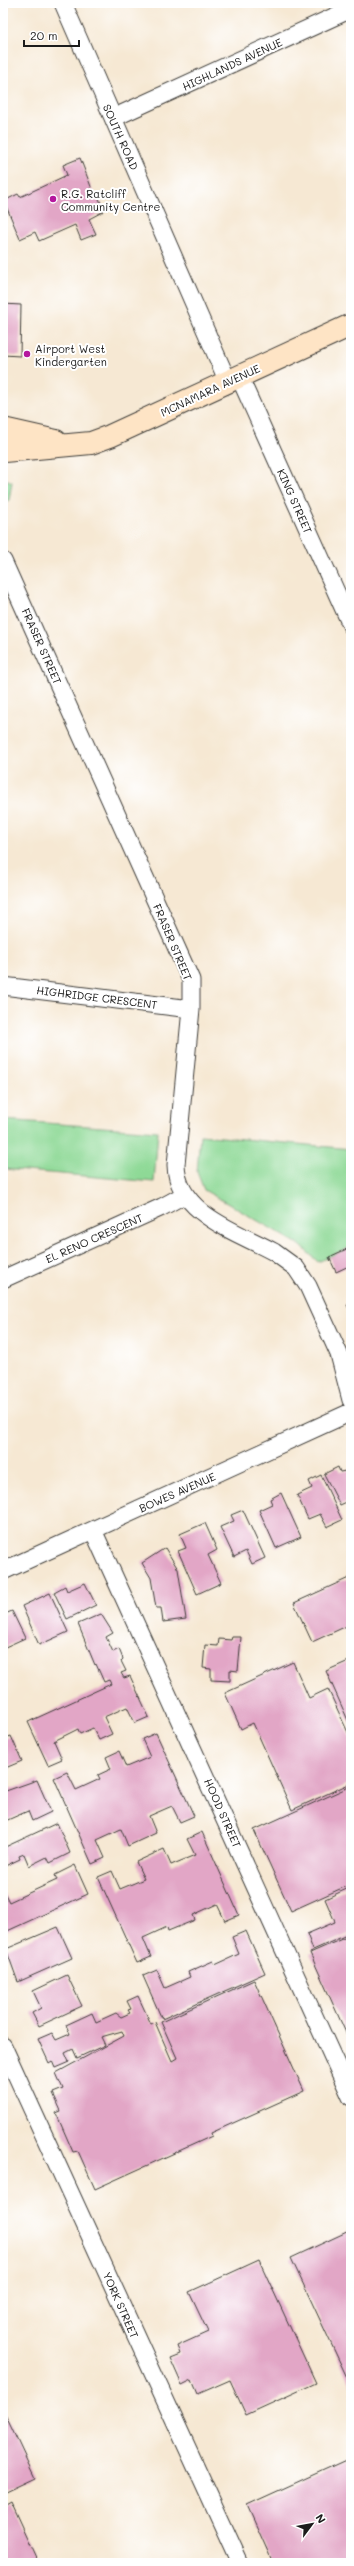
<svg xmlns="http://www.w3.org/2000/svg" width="354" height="2566" viewBox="0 0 354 2566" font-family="Mali,sans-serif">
  <rect width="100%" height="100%" fill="#fff"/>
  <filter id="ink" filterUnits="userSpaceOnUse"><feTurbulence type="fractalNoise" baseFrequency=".025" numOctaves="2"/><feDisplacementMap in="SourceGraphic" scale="8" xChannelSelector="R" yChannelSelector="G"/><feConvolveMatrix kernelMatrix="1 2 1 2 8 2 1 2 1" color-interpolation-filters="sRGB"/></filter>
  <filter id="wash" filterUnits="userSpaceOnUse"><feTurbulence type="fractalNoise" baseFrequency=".012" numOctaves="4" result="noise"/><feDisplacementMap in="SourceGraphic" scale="16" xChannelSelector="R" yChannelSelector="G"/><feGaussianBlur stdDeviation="0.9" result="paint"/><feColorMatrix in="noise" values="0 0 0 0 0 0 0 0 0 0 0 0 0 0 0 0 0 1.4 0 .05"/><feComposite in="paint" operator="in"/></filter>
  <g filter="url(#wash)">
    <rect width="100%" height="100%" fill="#f6e8d3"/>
    <path fill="#8ed996" stroke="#557a59" d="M 3,478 L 12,482 L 9,500 L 3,503 Z
      M 3,1120 L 158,1131 L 154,1182 L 3,1169 Z
      M 200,1135 L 351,1149 L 351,1247 L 318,1262 L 300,1245 L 204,1190 L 197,1172 Z"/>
    <g id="blocks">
      <path fill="#e2a6c6" d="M 80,158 L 95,197 L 98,196 L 104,211 L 89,219 L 96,234 L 81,240 L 75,225 L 39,241 L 35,232 L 20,239 L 4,201 L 18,194 L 20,197 L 67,175 L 63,165 Z
        M 3,304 L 21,305 L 20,356 L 3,355 Z
        M 351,1247 L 351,1265 L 336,1272 L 329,1257 Z
        M 351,1303 L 351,1314 L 347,1305 Z
        M 338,1467 L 340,1472 L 351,1470 L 351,1500 L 340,1505 L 324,1474 Z
        M 321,1475 L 342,1520 L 327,1527 L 320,1514 L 308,1519 L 297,1495 L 312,1488 L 309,1481 Z
        M 281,1493 L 301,1537 L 276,1548 L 259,1510 L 272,1504 L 270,1499 Z
        M 243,1510 L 265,1558 L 252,1564 L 246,1551 L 234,1557 L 220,1527 L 234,1521 L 231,1515 Z
        M 205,1523 L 217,1550 L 208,1555 L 221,1583 L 197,1594 L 178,1551 L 186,1548 L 180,1534 Z
        M 165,1548 L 178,1569 L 186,1619 L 163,1622 L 161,1608 L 156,1608 L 151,1578 L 142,1563 Z
        M 351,1577 L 351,1624 L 312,1642 L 294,1603 Z
        M 85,1583 L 96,1605 L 67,1619 L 54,1592 L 65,1586 L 67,1591 Z
        M 50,1593 L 68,1632 L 39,1645 L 22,1606 Z
        M 12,1611 L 25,1638 L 3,1648 L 3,1615 Z
        M 101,1614 L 113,1633 L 106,1637 L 113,1652 L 119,1649 L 123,1659 L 121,1661 L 126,1671 L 121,1673 L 124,1678 L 130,1676 L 149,1717 L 135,1723 L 127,1707 L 104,1717 L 112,1734 L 99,1740 L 93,1728 L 80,1734 L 78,1729 L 54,1741 L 62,1759 L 48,1765 L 28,1722 L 111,1684 L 109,1680 L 104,1682 L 96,1664 L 95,1665 L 78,1624 Z
        M 232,1637 L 241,1637 L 238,1671 L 230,1670 L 230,1681 L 211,1680 L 211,1669 L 203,1668 L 205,1645 L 218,1646 L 219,1639 L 231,1640 Z
        M 351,1660 L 351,1727 L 326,1671 Z
        M 293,1662 L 309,1698 L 328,1689 L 351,1739 L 351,1783 L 292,1810 L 253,1723 L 241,1729 L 225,1693 Z
        M 156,1733 L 194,1816 L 180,1822 L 172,1806 L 149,1816 L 156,1833 L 128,1846 L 121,1829 L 97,1840 L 105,1858 L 92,1864 L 54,1778 L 67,1772 L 76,1790 L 100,1779 L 98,1775 L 111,1769 L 106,1757 L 119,1751 L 126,1767 L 150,1757 L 142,1739 Z
        M 11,1736 L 22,1761 L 3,1769 L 3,1739 Z
        M 37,1780 L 51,1812 L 32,1821 L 28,1811 L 3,1822 L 3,1792 Z
        M 351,1786 L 351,1884 L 291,1911 L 254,1830 Z
        M 57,1823 L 70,1853 L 50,1863 L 47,1857 L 29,1866 L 24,1854 L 19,1856 L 20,1859 L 5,1866 L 3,1848 Z
        M 202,1832 L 239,1915 L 225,1921 L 217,1904 L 193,1915 L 195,1920 L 168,1931 L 167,1927 L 143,1938 L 151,1957 L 137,1963 L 98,1877 L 112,1871 L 120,1889 L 144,1879 L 136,1862 L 164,1849 L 171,1865 L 195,1855 L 187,1839 Z
        M 75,1865 L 88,1894 L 3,1933 L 3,1895 L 5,1894 L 9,1902 L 57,1880 L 55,1875 Z
        M 351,1887 L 351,1933 L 313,1950 L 307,1934 L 335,1922 L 325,1899 Z
        M 58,1927 L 72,1958 L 18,1982 L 6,1949 Z
        M 246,1931 L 265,1973 L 162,2019 L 143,1976 L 157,1970 L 165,1988 L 190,1977 L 188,1972 L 213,1961 L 215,1965 L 239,1954 L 232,1937 Z
        M 351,1935 L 351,2044 L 310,1953 Z
        M 67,1975 L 82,2006 L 39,2026 L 32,2013 L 41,2008 L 33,1991 Z
        M 254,1980 L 304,2091 L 211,2133 L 212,2136 L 95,2189 L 78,2151 L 73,2152 L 56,2113 L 61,2111 L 53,2093 L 63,2089 L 56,2073 L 124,2036 L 122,2031 L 101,2037 L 105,2045 L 77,2058 L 73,2049 L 65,2053 L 69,2062 L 55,2068 L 52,2061 L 49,2063 L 38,2039 L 52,2033 L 56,2040 L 70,2034 L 66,2025 L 92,2013 L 96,2022 L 116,2013 L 121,2017 L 130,2013 L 128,2010 L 131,2009 L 127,2001 L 138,1996 L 151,2024 L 155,2022 L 172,2061 L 177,2058 L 161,2022 Z
        M 351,2230 L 351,2386 L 291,2258 Z
        M 259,2260 L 316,2383 L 246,2415 L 230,2380 L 198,2394 L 192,2380 L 182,2385 L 170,2358 L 180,2354 L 177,2346 L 208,2332 L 189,2292 Z
        M 3,2410 L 35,2478 L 3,2493 Z
        M 348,2459 L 351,2466 L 351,2563 L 273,2563 L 247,2505 Z
        M 10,2502 L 38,2563 L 3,2563 L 3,2506 Z"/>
    </g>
  </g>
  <g filter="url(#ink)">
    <use href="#blocks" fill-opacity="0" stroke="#3d3b37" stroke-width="1"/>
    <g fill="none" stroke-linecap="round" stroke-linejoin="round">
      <defs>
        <path id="street" d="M 63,3 L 228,382
          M 113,118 L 351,9
          M 239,376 L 351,625
          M 3,561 L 191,980 L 191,1009 L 176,1165 C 177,1214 238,1232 274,1252 L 296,1268 L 308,1286 L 339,1354 L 351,1400
          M 3,986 L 191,1009
          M 3,1279 L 162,1207 L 184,1195
          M 93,1530 L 351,2097
          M 3,1571 L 351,1412
          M 3,2046 L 240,2563"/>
        <path id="secondary" d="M 3,429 L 56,441
          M 4,451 L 91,443 L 110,436 L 351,325"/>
      </defs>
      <use href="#street" stroke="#3d3b37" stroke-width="19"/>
      <use href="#secondary" stroke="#3d3b37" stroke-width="24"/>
      <use href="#street" stroke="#fff" stroke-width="17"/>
      <use href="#secondary" stroke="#fee4c5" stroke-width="22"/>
    </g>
  </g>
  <g fill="#b5179e" stroke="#fff" stroke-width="1.5">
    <circle cx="53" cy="199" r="4"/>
    <circle cx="27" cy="354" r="4"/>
  </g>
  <g text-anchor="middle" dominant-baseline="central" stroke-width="4" stroke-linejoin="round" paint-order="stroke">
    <g font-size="11" fill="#1c1c1c" stroke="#fff">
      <text transform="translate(232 64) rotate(-25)">HIGHLANDS AVENUE</text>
      <text transform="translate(121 137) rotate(66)">SOUTH ROAD</text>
      <text transform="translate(210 390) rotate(-25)">MCNAMARA AVENUE</text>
      <text transform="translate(295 501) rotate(66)">KING STREET</text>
      <text transform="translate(42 646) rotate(66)">FRASER STREET</text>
      <text transform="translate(173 942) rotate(67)">FRASER STREET</text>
      <text transform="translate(97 997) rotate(7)">HIGHRIDGE CRESCENT</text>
      <text transform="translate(94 1238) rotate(-24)">EL RENO CRESCENT</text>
      <text transform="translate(177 1492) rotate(-24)">BOWES AVENUE</text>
      <text transform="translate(223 1813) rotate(66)">HOOD STREET</text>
      <text transform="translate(121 2305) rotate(66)">YORK STREET</text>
    </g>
    <g font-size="11" fill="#1c1c1c" stroke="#fff" text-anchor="start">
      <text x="61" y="193">R.G. Ratcliff<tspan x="61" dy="13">Community Centre</tspan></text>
      <text x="35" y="348">Airport West<tspan x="35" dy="13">Kindergarten</tspan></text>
    </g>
  </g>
  <rect width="354" height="2566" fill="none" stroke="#fff" stroke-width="16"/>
  <g transform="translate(312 2524) rotate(58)" stroke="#ffffff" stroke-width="3" paint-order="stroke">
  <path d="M0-3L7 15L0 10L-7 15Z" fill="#1c1c1c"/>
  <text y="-6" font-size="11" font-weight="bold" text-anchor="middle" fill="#1c1c1c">N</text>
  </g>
  <path d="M24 40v6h55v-6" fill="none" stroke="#1c1c1c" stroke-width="2"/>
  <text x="30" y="40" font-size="12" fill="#1c1c1c" stroke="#ffffff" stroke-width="3" paint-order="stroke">20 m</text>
</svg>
